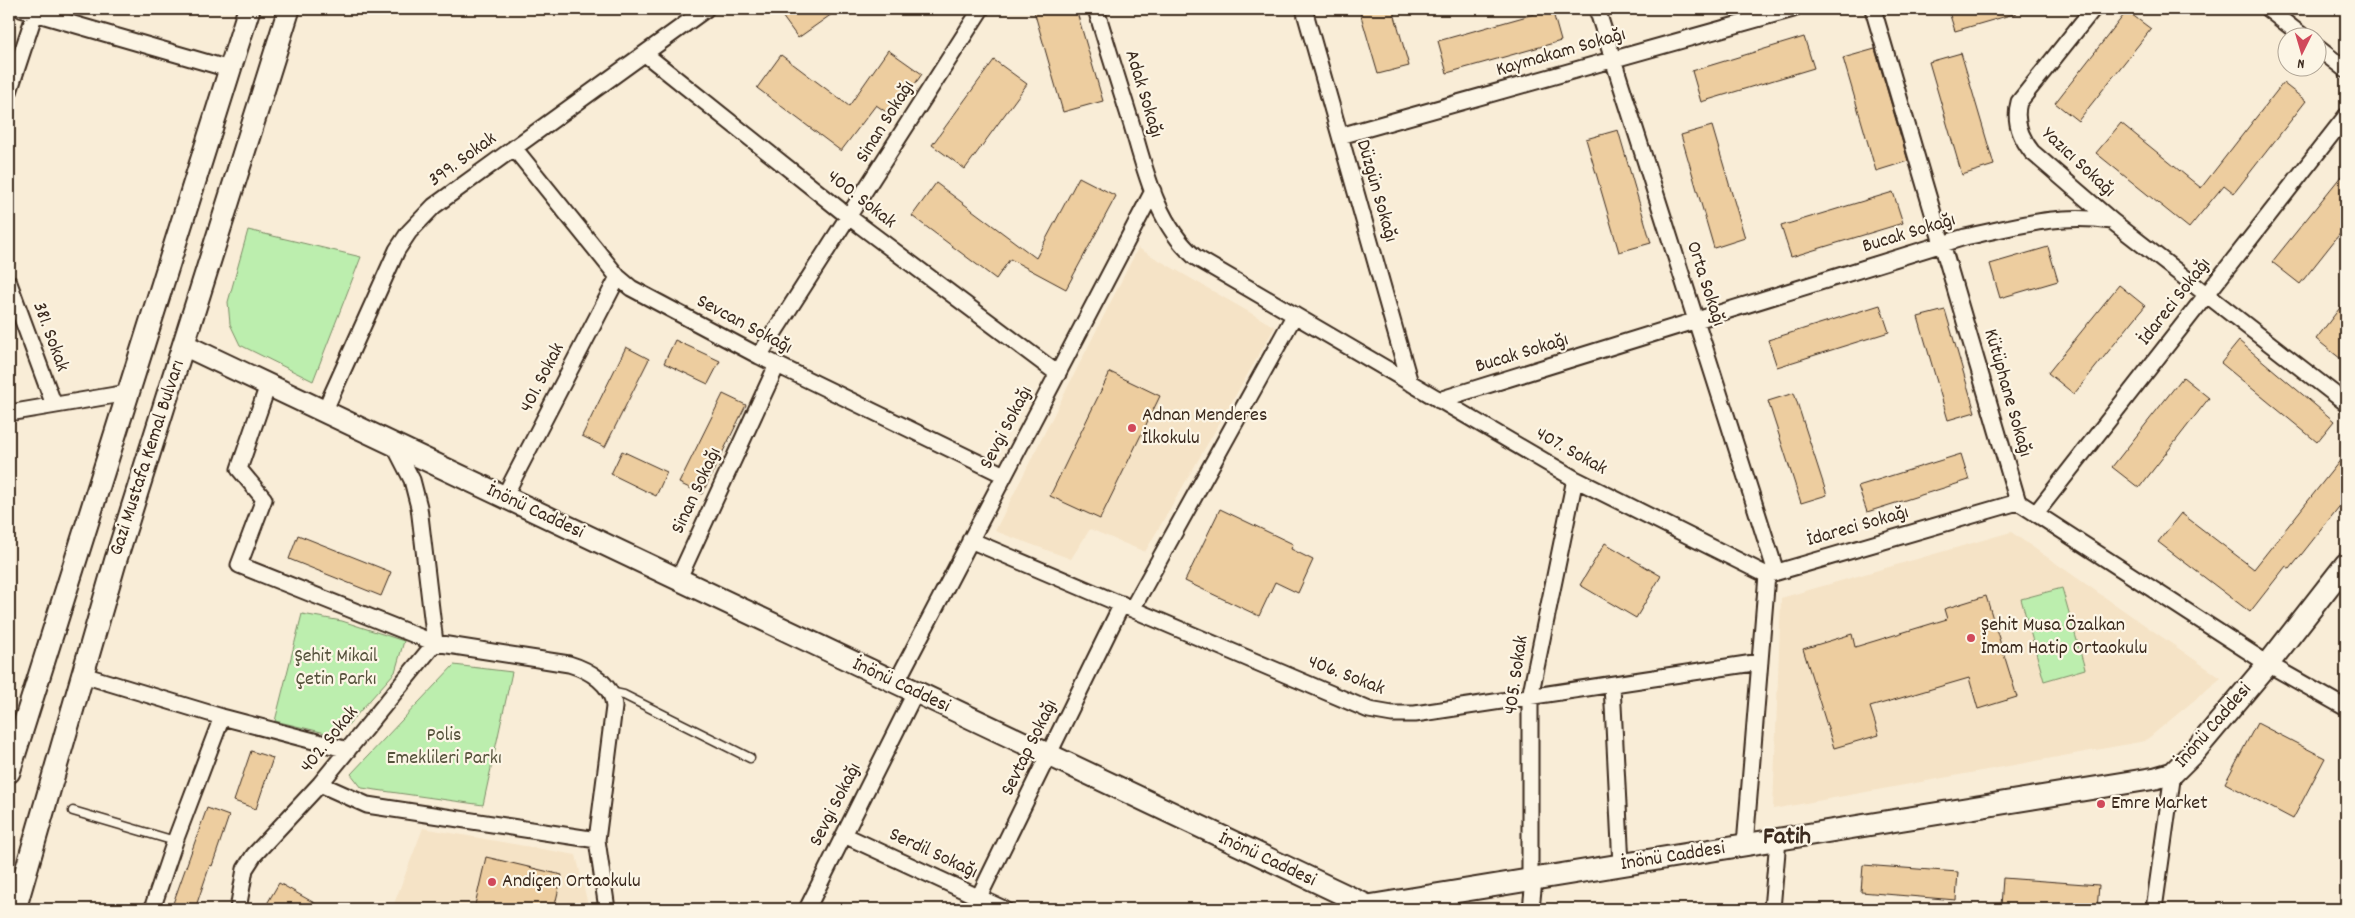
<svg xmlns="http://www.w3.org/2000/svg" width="2355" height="918" viewBox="0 0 2355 918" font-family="Dekko,sans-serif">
  <rect width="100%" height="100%" fill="#f9edd7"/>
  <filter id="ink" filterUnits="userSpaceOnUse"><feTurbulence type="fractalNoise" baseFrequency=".02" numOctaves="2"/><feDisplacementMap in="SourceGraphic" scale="10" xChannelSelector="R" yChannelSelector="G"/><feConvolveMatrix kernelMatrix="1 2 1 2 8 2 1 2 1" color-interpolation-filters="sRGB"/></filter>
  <g filter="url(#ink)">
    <path fill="#f5e3c6" d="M 1138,248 L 1275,327 L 1145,552 L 1090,529 L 1071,559 L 995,531 Z
      M 2011,532 L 2221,678 L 2145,741 L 1773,809 L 1781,598 Z
      M 423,828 L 576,855 L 589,909 L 392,909 Z"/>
    <path fill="#bceeae" stroke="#7c8c66" d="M 248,230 L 361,257 L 313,381 L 240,345 L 230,324 L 228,302 Z
      M 2062,588 L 2085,669 L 2044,681 L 2021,599 Z
      M 302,614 L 342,621 L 404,641 L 395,672 L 338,736 L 275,721 Z
      M 454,665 L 512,672 L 483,805 L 362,788 L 351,774 Z"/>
    <path fill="#edcd9f" stroke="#3b2a1e" d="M 777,9 L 839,9 L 798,38 Z
      M 1043,9 L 1076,9 L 1103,101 L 1063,112 L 1034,11 Z
      M 1359,9 L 1393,9 L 1409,66 L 1378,74 Z
      M 1552,9 L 1561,41 L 1447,73 L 1438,41 Z
      M 1948,9 L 2016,9 L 2017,13 L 1955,31 Z
      M 2127,11 L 2151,29 L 2078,121 L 2055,103 Z
      M 1804,37 L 1814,68 L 1701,102 L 1692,71 Z
      M 1875,49 L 1908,161 L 1876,171 L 1843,58 Z
      M 888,50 L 922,74 L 892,116 L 876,105 L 841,151 L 757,88 L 781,55 L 849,106 Z
      M 1961,53 L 1994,165 L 1962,175 L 1929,62 Z
      M 994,60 L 1027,84 L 965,169 L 932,145 Z
      M 2283,83 L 2306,101 L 2234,193 L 2224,185 L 2189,228 L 2096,153 L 2121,123 L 2201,188 Z
      M 1712,126 L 1745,238 L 1714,248 L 1681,135 Z
      M 1618,130 L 1651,243 L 1619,252 L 1586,139 Z
      M 2346,170 L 2346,226 L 2300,284 L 2272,262 Z
      M 1079,177 L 1116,196 L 1066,289 L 1010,259 L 996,279 L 912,216 L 936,183 L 1036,258 Z
      M 1893,192 L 1903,223 L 1791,257 L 1781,226 Z
      M 2048,247 L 2058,281 L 2000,298 L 1990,264 Z
      M 2119,285 L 2145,306 L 2074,394 L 2048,373 Z
      M 2346,300 L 2346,363 L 2316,339 Z
      M 1880,305 L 1889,332 L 1777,367 L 1768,340 Z
      M 1945,310 L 1975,412 L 1948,420 L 1918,317 Z
      M 675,340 L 720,361 L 708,384 L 664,363 Z
      M 2239,341 L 2334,421 L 2317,442 L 2221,363 Z
      M 626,347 L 649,359 L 605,447 L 582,436 Z
      M 1110,372 L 1160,396 L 1100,519 L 1050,496 Z
      M 2183,377 L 2209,398 L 2139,488 L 2112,467 Z
      M 1794,393 L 1827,495 L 1801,503 L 1768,401 Z
      M 723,394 L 746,405 L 702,494 L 679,483 Z
      M 622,451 L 667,472 L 656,496 L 611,474 Z
      M 2346,453 L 2346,498 L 2290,569 L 2286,566 L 2250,612 L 2158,542 L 2181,513 L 2254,569 Z
      M 1961,454 L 1969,480 L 1867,512 L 1858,486 Z
      M 1220,509 L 1293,544 L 1291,549 L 1313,560 L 1298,593 L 1275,582 L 1259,616 L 1185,581 Z
      M 298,535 L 391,572 L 381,596 L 289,559 Z
      M 1605,543 L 1661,576 L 1636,618 L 1580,585 Z
      M 1986,596 L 2017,697 L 1978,709 L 1969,678 L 1870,707 L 1879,735 L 1834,748 L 1803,649 L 1852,634 L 1855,647 L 1947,619 L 1944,609 Z
      M 2257,723 L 2325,758 L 2293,819 L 2225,783 Z
      M 251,751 L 273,758 L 256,809 L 234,801 Z
      M 207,808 L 229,816 L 212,866 L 210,865 L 195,909 L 171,909 Z
      M 486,857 L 562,875 L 554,909 L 474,909 Z
      M 1863,865 L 1958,872 L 1956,900 L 1861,892 Z
      M 2003,878 L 2099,885 L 2097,909 L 2049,909 L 2001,906 Z
      M 279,883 L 325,909 L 264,909 Z"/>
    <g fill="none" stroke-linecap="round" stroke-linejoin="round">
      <defs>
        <path id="lane" d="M 610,692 L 624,695 L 750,758
          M 73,811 L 175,841"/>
        <path id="street" d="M 21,9 L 229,69
          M 1096,9 C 1107,46 1119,84 1131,122 C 1145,169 1156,223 1195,257 L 1575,479 L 1767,575 L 1745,845
          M 1304,9 L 1410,383
          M 1597,9 L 1776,572
          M 1873,9 L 2018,502 L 2268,664 L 2346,708
          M 2093,9 L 2019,102 C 2014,120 2020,137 2032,152 L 2112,221
          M 2268,9 L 2305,38
          M 2318,48 L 2346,70
          M 645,54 L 849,217 L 1058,374
          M 9,92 L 35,13
          M 1340,136 L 1793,9
          M 514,148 L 618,277 L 631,288 L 759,356 L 1004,475
          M 9,283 L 54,405
          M 759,356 L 981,9
          M 268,385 L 239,469 L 264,499 L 239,565 L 435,643 L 569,664 C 589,670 613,684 614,707 L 597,840 L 607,909
          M 1439,400 L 1965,237 C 2018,226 2057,213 2112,221 L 2346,403
          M 324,412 L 397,250 L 409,232 L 434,206 L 706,9
          M 9,413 L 127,393
          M 504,497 L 618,277
          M 2036,513 L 2346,116
          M 970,540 L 1369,710 L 1392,714 L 1415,714 L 1760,662
          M 1767,575 L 2018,502
          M 678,580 L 777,365
          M 1132,609 L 1294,316
          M 83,675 L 222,717 L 348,750
          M 896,683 L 1153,191
          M 1612,685 L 1621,865
          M 320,784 L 367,805 L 597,840
          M 844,835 L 1004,909
          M 1530,880 L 1530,697 L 1575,479
          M 152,909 L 175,841 L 222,717
          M 238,909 L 245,869 L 254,855 L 320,784 L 435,643 L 419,507 L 412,480 L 394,445
          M 807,909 L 915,693
          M 973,909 L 1122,604
          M 1531,909 L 1534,880
          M 1772,909 L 1778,840
          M 2154,909 L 2173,773"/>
        <path id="secondary" d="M 184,345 L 1368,906 L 2156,778 L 2173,773 L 2195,751 L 2268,664 L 2346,564
          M 9,772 L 249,9
          M 15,909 L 116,559 L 289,9"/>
      </defs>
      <use href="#lane" stroke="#3b2a1e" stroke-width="11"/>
      <use href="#street" stroke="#3b2a1e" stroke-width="19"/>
      <use href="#secondary" stroke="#3b2a1e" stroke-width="25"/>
      <use href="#lane" stroke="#fcf5e5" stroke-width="8"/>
      <use href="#street" stroke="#fcf5e5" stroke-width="15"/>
      <use href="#secondary" stroke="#fcf5e5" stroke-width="21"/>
    </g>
  </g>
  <g fill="#d1495b" stroke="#fcf5e5" stroke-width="2">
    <circle cx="1132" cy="428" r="5"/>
    <circle cx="1971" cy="638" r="5"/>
    <circle cx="2101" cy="804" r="5"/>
    <circle cx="492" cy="882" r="5"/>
  </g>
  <g text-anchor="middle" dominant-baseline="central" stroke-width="4.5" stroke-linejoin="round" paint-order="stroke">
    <g font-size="20" fill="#3b2a1e" stroke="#fcf5e5">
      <text transform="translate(1561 53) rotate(-16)">Kaymakam Sokağı</text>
      <text transform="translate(1143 94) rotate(73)">Adak Sokağı</text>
      <text transform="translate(886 122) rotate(-58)">Sinan Sokağı</text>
      <text transform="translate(463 160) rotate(-36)">399. Sokak</text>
      <text transform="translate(2078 163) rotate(43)">Yazıcı Sokağı</text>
      <text transform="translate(1376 191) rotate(74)">Düzgün Sokağı</text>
      <text transform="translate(861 200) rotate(38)">400. Sokak</text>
      <text transform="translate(1909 234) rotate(-17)">Bucak Sokağı</text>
      <text transform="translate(1705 284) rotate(72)">Orta Sokağı</text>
      <text transform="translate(2175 302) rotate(-52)">İdareci Sokağı</text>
      <text transform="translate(744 325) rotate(28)">Sevcan Sokağı</text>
      <text transform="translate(50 337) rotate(70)">381. Sokak</text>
      <text transform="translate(1522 354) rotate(-17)">Bucak Sokağı</text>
      <text transform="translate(543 378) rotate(-63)">401. Sokak</text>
      <text transform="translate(2007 393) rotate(74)">Kütüphane Sokağı</text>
      <text transform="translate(1007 428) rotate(-62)">Sevgi Sokağı</text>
      <text transform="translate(1571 452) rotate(29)">407. Sokak</text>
      <text transform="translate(148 458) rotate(-72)">Gazi Mustafa Kemal Bulvarı</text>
      <text transform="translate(697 491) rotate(-65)">Sinan Sokağı</text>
      <text transform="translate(535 512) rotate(25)">İnönü Caddesi</text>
      <text transform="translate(1858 527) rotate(-16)">İdareci Sokağı</text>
      <text transform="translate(1517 675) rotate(-82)">405. Sokak</text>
      <text transform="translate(1346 676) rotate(21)">406. Sokak</text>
      <text transform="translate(901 686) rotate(25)">İnönü Caddesi</text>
      <text transform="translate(2214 726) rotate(-49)">İnönü Caddesi</text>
      <text transform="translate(330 740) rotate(-51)">402. Sokak</text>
      <text transform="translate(1030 748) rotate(-64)">Sevtap Sokağı</text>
      <text transform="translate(836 805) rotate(-63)">Sevgi Sokağı</text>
      <text transform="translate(933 854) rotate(25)">Serdil Sokağı</text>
      <text transform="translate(1673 857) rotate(-9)">İnönü Caddesi</text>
      <text transform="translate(1267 860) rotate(25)">İnönü Caddesi</text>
    </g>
    <g font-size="20" fill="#3b2a1e" stroke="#fcf5e5" text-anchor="start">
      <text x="1142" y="416">Adnan Menderes<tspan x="1142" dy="23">İlkokulu</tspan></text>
      <text x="1981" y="626">Şehit Musa Özalkan<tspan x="1981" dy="23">İmam Hatip Ortaokulu</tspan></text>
      <text x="2111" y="804">Emre Market</text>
      <text x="502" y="882">Andiçen Ortaokulu</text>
    </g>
    <g font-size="20" fill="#55513b" stroke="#fcf5e5">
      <text x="336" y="657">Şehit Mikail<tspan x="336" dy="23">Çetin Parkı</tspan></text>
      <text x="444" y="736">Polis<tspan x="444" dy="23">Emeklileri Parkı</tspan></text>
    </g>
    <g font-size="25" font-weight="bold" fill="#3b2a1e" stroke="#fcf5e5">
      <text x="1787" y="838">Fatih</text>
    </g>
  </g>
  <rect width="2355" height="918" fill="none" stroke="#fcf5e5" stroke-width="30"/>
  <rect x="15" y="15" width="2325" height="888" fill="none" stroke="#3b2a1e" stroke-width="2" filter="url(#ink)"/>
  <g transform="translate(2302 52) rotate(185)"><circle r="24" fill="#fcf5e5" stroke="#afa495"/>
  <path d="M0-4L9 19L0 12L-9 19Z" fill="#d1495b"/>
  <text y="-8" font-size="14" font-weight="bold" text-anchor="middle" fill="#3b2a1e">N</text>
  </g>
</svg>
